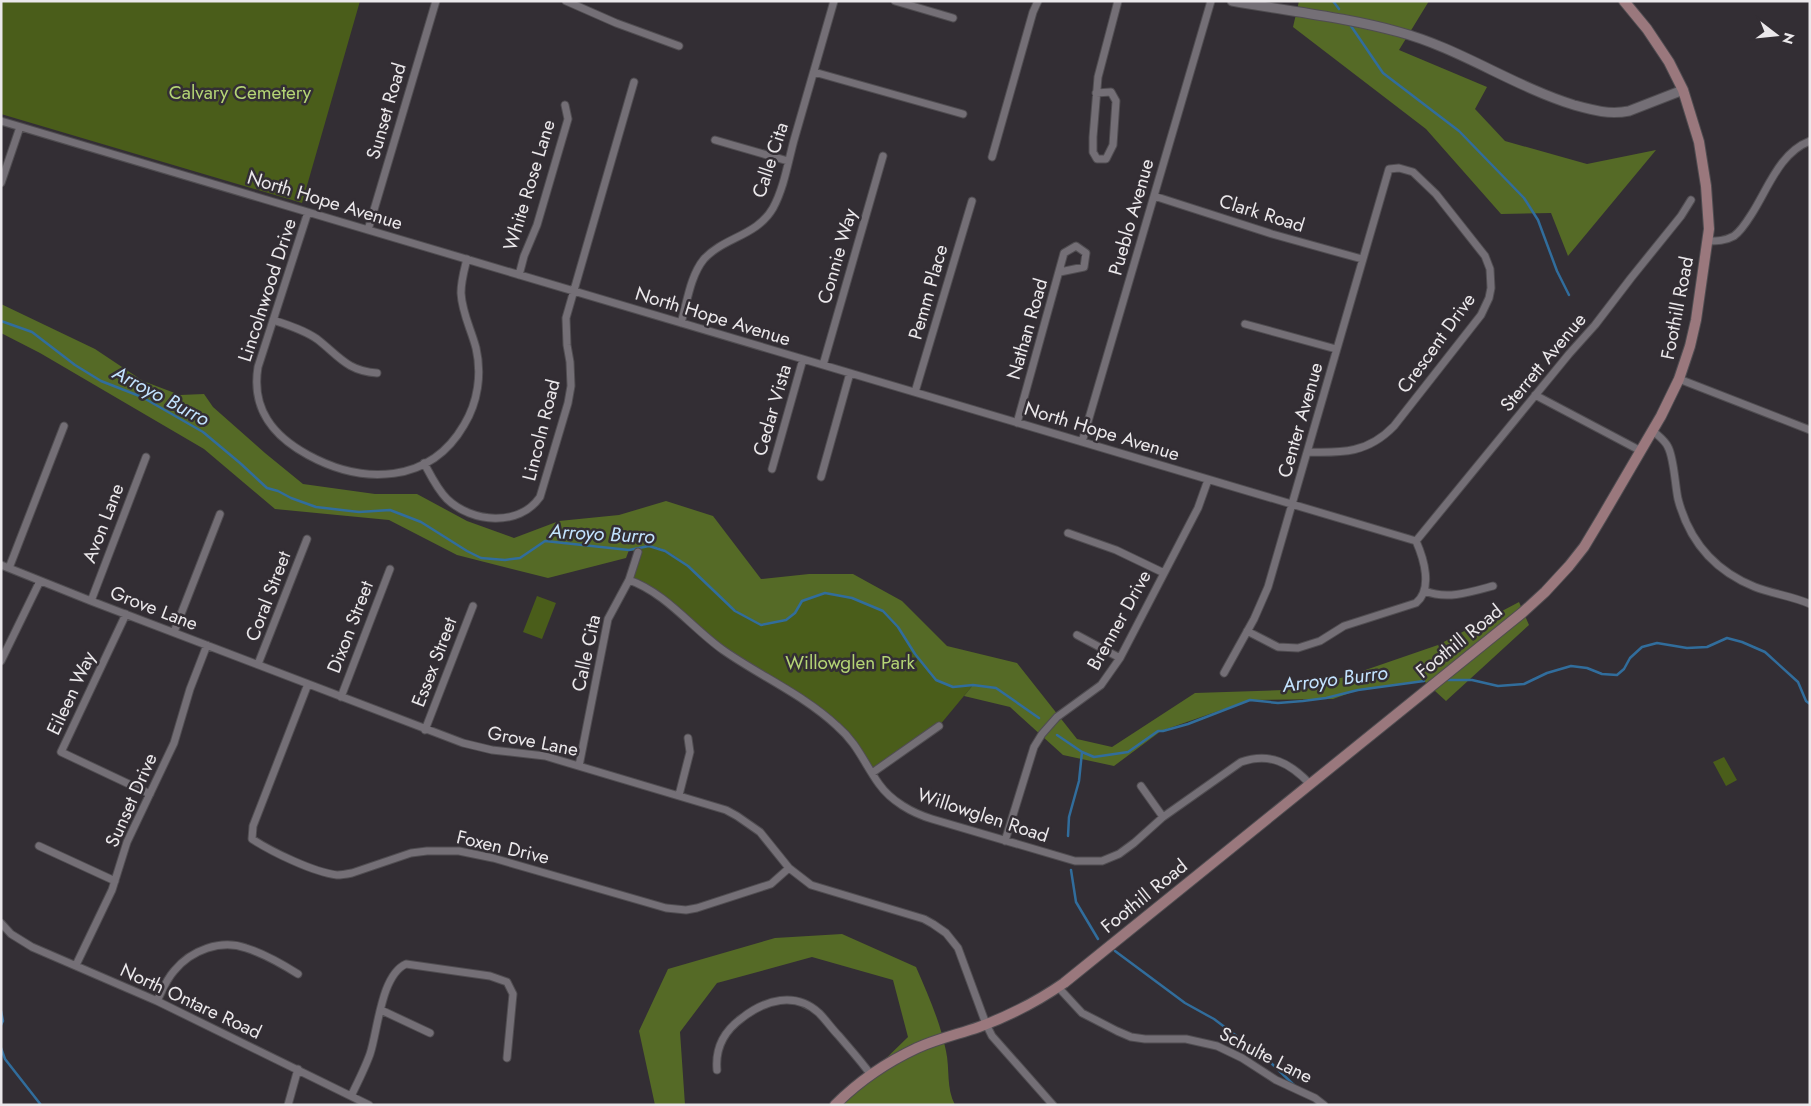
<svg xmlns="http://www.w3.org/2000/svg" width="1811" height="1106" viewBox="0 0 1811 1106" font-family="Jost,sans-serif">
  <rect width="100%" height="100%" fill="#332e34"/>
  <path fill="#4a5d1a" d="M 1,1 L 360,1 L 302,203 L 1,114 Z
    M 649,546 C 684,556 709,586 735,611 L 795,613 L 802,601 L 825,593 L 852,598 L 883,611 L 898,627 L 915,654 L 953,687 L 973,685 L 939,726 L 872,773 L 837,725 L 724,650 L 674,608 L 629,580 L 638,552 L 629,550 Z
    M 537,596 L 556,603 L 542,639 L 523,632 Z
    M 1724,757 L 1737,780 L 1726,786 L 1713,762 Z"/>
  <path fill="#556a26" d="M 1299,1 L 1429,1 L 1399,50 L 1487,87 L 1475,109 L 1505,141 L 1587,164 L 1656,150 L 1568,256 L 1551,213 L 1501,214 L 1426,129 L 1293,27 Z
    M 1,304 L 95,349 L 143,381 L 180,395 L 204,394 L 213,407 L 265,453 L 303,484 L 375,494 L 417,494 L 467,521 L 514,538 L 559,521 L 619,515 L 666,501 L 713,516 L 761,579 L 809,574 L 853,574 L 902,601 L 947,646 L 1017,663 L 1077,739 L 1112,747 L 1195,693 L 1284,690 L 1345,677 L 1438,645 L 1519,602 L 1529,625 L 1446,701 L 1424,681 L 1358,690 L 1333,699 L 1250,700 L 1161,731 L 1114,766 L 1063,755 L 1010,707 L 964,696 L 973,685 C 967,686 960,687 954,687 C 920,684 909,628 882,611 C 872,605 836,592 824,594 C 819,594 807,598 803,601 C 799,604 797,610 794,614 C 788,620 767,627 759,624 C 722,611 685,547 648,546 C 642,546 635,548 629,550 L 626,558 L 548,578 L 457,555 L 389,520 L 275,509 L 204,449 L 40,353 L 1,333 Z
    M 842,934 L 916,967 C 928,995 940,1021 946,1051 C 950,1069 946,1088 955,1105 L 838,1105 L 908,1037 L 893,980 L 812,957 L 717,983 L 680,1032 L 685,1105 L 655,1105 L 639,1031 L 668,969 L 775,938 Z"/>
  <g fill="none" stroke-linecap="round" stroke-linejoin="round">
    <path stroke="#316d9c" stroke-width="2.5" d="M 1333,1 L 1339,9
      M 1351,26 L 1383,73 L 1459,131 L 1524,198 L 1538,220 L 1557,271 L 1569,295
      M 1,321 L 32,332 L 75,365 L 101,381 L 142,397 L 203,432 L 240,463 L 267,488 L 278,491 L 291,498 L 316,507 L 359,512 L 390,510 L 421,522 L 467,551 L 481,558 L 505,560 L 520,558 L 545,541 L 629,550 L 649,546 L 665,551 L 688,566 L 735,611 L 761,625 L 786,620 L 795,613 L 802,601 L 825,593 L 852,598 L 883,611 L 898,627 L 915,654 L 936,680 L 953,687 L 973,685 L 996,688 L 1039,718
      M 1448,680 L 1472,680 L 1498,686 L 1524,684 L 1547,673 L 1571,666 L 1587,668 L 1602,674 L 1617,675 L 1624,669 L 1630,658 L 1642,647 L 1657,643 L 1687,648 L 1707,647 L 1727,638 L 1742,642 L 1765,652 L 1798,682 L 1806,701 L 1810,704
      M 1057,735 L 1082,752 L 1094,757 L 1128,752 L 1158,731 L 1163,731 L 1188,724 L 1250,700 L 1278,703 L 1303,701 L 1326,698 L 1358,690 L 1424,681
      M 1068,836 L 1069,817 L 1079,781 L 1082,752
      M 1071,870 L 1076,902 L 1098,939
      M 1115,951 L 1185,1003 L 1214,1019 L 1267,1059 L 1295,1086
      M 1,1011 L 3,1021 L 1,1025
      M 1,1048 L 5,1059 L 41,1105"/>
    <defs>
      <path id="minor" d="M 566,1 L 616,23 L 679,46
        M 895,1 L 953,18
        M 814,72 L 963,114
        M 1096,93 L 1111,92 L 1116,101 L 1113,145 L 1106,159 L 1097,159 L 1093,152 L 1093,137 L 1098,77 L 1118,1
        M 1,121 L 1416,541
        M 715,140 L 788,161
        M 992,157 L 1033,12 L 1038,1
        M 1,183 L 20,127
        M 1154,196 L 1272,234 L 1362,259
        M 308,212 L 258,367 C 251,409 273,436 308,455 C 363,485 430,484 464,425 C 478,402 482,374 476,348 C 471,329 462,313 461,293 C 461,281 464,271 467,259
        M 368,230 L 436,1
        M 1708,241 C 1717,241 1725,241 1734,236 C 1741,231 1746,223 1751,215 C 1768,189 1779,153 1810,141
        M 519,275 L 524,256 L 537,225 L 568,119 L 565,105
        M 273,320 C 288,325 304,330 317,339 C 339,356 347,371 377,373
        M 681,323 C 687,303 690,276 704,259 C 724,237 757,236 773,208 C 784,188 788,162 794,140 C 807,94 821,47 834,1
        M 1245,324 L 1336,349
        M 823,365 L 883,156
        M 1679,379 L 1810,430
        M 915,392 L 972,201
        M 1535,395 L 1641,451
        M 1017,423 L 1064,253 L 1076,246 L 1086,253 L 1084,267 L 1060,272
        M 1652,430 C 1657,435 1665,440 1668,447 C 1674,458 1675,485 1678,499 C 1689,541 1715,571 1755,587 C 1773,594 1792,596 1810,604
        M 1082,442 L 1211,1
        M 424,463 C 431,476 437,489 447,499 C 472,523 519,527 540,497 L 568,403 L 571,386 L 570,362 L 567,345 L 566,318 L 634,82
        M 772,469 L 803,359
        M 821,477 L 850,373
        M 1068,533 L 1116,550 L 1164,573
        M 1416,541 L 1569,354 L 1595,325 L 1631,278 L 1681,216 L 1691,200
        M 1,565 L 91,601 L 463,743 L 492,750 L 545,756 L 726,810 L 737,816 L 760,832 L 789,868 L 811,885 L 924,919 L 933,924 L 946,933 L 958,948 L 986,1024 L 992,1036 L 1053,1105
        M 9,568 L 64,426
        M 629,580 C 666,593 692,628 723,650 C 760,676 804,695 837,726 C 857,743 864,763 879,784 C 891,801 912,813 932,819 L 1075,861 L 1102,861 L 1119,854 L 1134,843 L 1163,817 L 1241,762 C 1270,752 1290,763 1310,784
        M 1425,591 C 1447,600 1471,592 1493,586
        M 91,601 L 146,457
        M 126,614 L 61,752 L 150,794
        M 1247,631 L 1278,647 L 1298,648 L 1320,641 L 1344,626 L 1416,603 C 1433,589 1424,559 1416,541
        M 174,632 L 220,514
        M 1077,635 L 1120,658
        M 1,661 L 40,581
        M 258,664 L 307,539
        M 1224,673 L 1254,619 L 1268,587 L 1389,169 L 1399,168 L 1413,172 L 1436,194 L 1485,256 L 1490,269 L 1491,288 L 1489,298 L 1481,315 L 1394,426 C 1368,453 1343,453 1308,452
        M 308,684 L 253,826 L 252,839 C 272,852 313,872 337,875 C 342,875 347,874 352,873 L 411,853 L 427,851 L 459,851 L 493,858 L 666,908 L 686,910 L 697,908 L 771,884 L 789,868
        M 341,697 L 390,569
        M 425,730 L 473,606
        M 579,766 L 608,619 L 629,580 L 638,552
        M 872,773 L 939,726
        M 1141,786 L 1163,817
        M 679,795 L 690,752 L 688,738
        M 1005,841 L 1034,747 L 1042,734 L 1057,717 L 1101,685 L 1120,658 L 1198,508 L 1208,480
        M 39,846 L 115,881
        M 1,923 L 11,934 L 32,947 L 157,1001 L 369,1105
        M 76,965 L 112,890 L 127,842 L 174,743 L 190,689 L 207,645
        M 1058,987 L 1082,1013 L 1117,1031 L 1131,1037 L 1145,1039 L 1186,1039 L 1217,1046 L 1242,1058 L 1276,1080 L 1315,1098 L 1324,1105
        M 157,1001 C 162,991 166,980 174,971 C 191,950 221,939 246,948 C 265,954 282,964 298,974
        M 381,1010 L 430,1033
        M 717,1070 C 715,1048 724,1031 742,1018 C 765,1000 795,991 819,1013 C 826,1020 832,1029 839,1036 C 850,1049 861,1061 871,1075
        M 351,1096 C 358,1082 365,1068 370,1054 C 378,1030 381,975 406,964 L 490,976 L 507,982 L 513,994 L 507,1058
        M 288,1105 L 298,1069"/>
      <path id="tertiary" d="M 1232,1 C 1287,11 1345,17 1399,32 C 1459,48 1513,86 1574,105 C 1592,110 1609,115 1629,111 L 1683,90"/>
      <path id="secondary" d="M 835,1105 C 859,1081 887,1062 917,1048 C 937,1039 959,1034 979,1027 C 1009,1016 1038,1001 1064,983 L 1522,613 L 1545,592 L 1569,566 L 1584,547 L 1602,517 L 1661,416 L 1679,379 L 1690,346 L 1696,320 L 1709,229 L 1706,186 L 1699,142 L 1683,90 L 1669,62 L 1647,29 L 1624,1"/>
    </defs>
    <use href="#minor" stroke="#504d51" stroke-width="9"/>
    <use href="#tertiary" stroke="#504d51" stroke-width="11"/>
    <use href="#secondary" stroke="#504d51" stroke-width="12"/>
    <use href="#minor" stroke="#746f76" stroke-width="7"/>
    <use href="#tertiary" stroke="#746f76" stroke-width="9"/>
    <use href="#secondary" stroke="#9a787d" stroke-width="10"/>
  </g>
  <g text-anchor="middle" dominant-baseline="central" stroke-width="5" stroke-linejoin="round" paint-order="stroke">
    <g font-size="19" fill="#b4d475" stroke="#332e34">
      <text x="240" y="92">Calvary Cemetery</text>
      <text x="850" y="662">Willowglen Park</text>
    </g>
    <g font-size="19" fill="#ebe8eb" stroke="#332e34">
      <text transform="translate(386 111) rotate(-74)">Sunset Road</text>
      <text transform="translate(770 160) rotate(-72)">Calle Cita</text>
      <text transform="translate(529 185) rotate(-73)">White Rose Lane</text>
      <text transform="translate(325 200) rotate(17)">North Hope Avenue</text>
      <text transform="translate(1262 213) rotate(17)">Clark Road</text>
      <text transform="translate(1131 217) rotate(-74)">Pueblo Avenue</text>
      <text transform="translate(837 256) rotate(-74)">Connie Way</text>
      <text transform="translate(267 290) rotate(-72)">Lincolnwood Drive</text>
      <text transform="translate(928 292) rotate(-74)">Pemm Place</text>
      <text transform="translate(1677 308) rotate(-79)">Foothill Road</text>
      <text transform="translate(713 316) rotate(17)">North Hope Avenue</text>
      <text transform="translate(1027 329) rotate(-74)">Nathan Road</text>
      <text transform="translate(1436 343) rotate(-54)">Crescent Drive</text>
      <text transform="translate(1543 362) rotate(-50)">Sterrett Avenue</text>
      <text transform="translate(772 410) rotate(-74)">Cedar Vista</text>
      <text transform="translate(1300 420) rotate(-74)">Center Avenue</text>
      <text transform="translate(541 430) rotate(-76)">Lincoln Road</text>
      <text transform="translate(1102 431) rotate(17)">North Hope Avenue</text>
      <text transform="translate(103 523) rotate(-69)">Avon Lane</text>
      <text transform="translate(268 596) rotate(-69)">Coral Street</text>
      <text transform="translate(154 608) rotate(21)">Grove Lane</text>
      <text transform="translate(1119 620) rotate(-61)">Brenner Drive</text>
      <text transform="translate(350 627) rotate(-69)">Dixon Street</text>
      <text transform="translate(1459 641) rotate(-39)">Foothill Road</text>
      <text transform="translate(586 653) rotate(-78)">Calle Cita</text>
      <text transform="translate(434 662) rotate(-69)">Essex Street</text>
      <text transform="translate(71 693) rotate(-65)">Eileen Way</text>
      <text transform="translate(533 741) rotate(11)">Grove Lane</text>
      <text transform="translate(131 800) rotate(-66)">Sunset Drive</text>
      <text transform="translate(983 815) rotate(18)">Willowglen Road</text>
      <text transform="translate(503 847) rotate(13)">Foxen Drive</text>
      <text transform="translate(1144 896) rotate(-39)">Foothill Road</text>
      <text transform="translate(191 1001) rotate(25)">North Ontare Road</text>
      <text transform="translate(1266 1055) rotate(27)">Schulte Lane</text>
    </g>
    <g font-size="20" font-style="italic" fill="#c3e3ff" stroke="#332e34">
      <text transform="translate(161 396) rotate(28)">Arroyo Burro</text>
      <text transform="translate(602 534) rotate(3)">Arroyo Burro</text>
      <text transform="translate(1335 679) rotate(-7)">Arroyo Burro</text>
    </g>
  </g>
  <rect width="1811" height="1106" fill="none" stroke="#ebe8eb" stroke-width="5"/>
  <g transform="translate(1776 35) rotate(106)" stroke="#332e34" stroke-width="4" paint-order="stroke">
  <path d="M0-4L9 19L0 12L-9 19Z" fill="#ebe8eb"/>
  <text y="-8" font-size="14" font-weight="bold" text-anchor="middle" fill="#ebe8eb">N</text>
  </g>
</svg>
